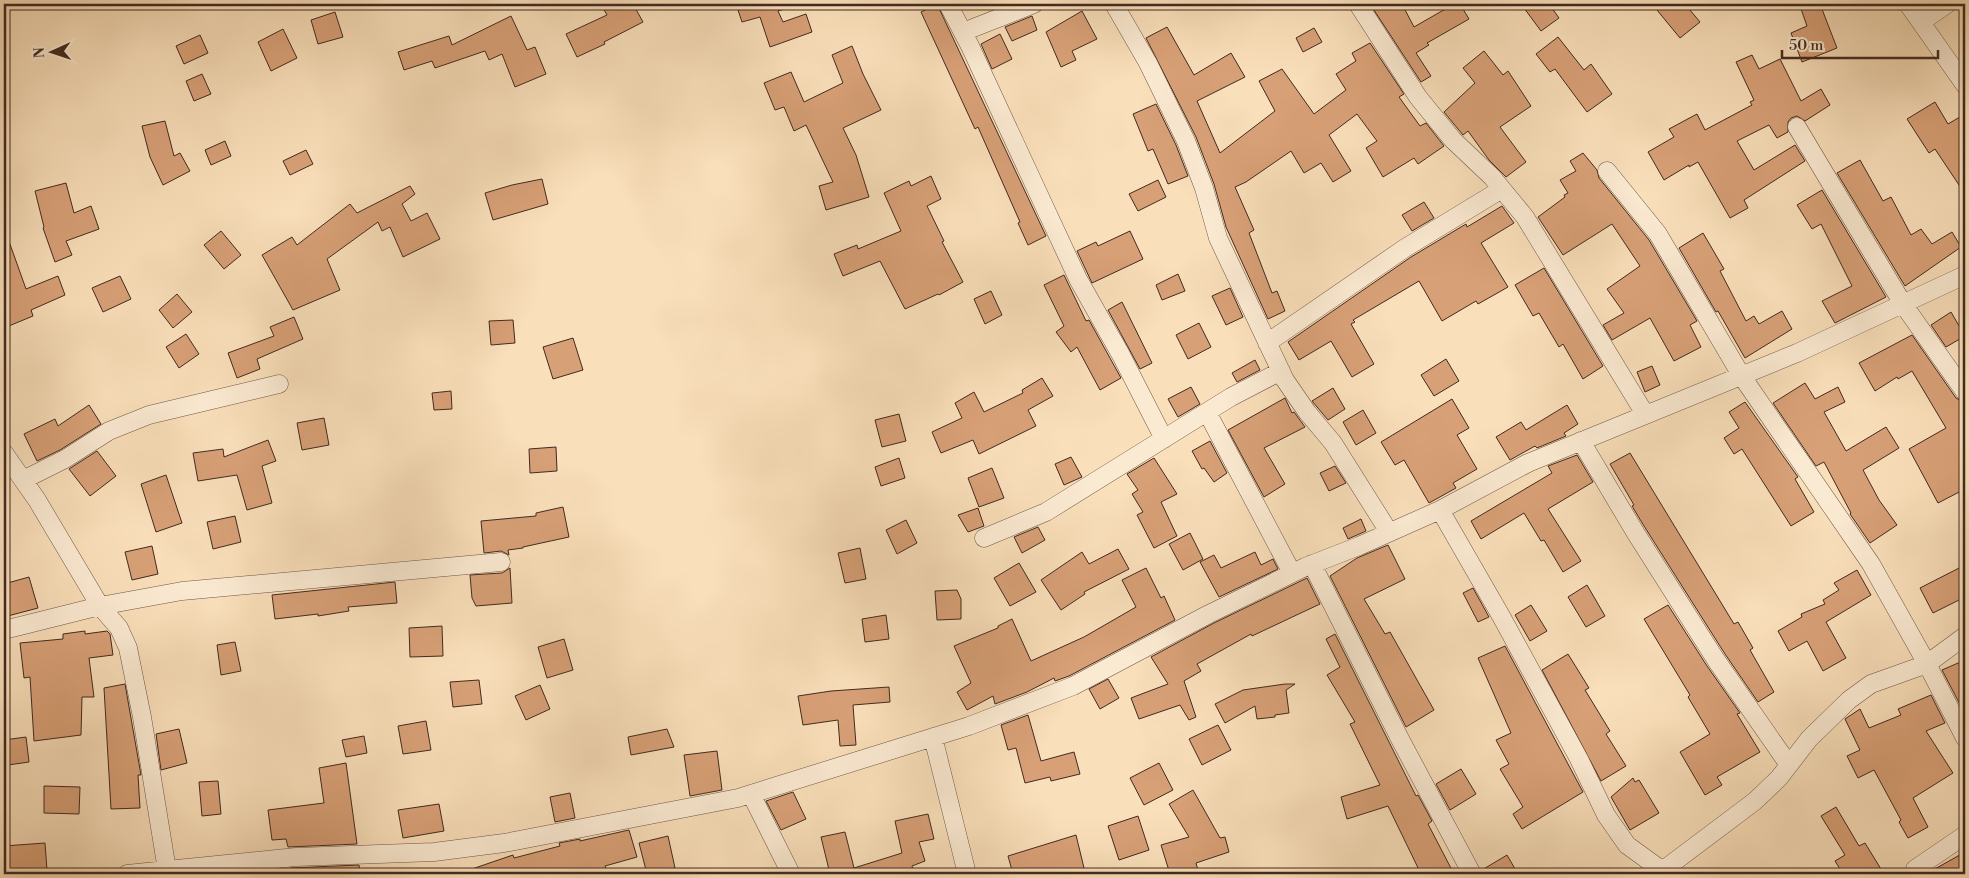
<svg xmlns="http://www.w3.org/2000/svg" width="1969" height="878" viewBox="0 0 1969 878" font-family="'Libre Bodoni',serif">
  <rect width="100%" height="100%" fill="#f9dfba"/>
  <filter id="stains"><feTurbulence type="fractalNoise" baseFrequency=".004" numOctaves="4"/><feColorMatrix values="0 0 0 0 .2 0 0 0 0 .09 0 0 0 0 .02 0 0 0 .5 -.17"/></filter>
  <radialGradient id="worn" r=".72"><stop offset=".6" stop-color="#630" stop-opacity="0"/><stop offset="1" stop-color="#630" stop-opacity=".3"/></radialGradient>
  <path fill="#d8a077" stroke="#422a20" d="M 601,4 L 633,4 L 643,22 L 604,42 L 605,44 L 577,57 L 566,34 L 607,15 Z
    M 736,4 L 788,4 L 788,8 L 778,11 L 783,22 L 806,14 L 812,32 L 770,47 L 760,17 L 742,22 Z
    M 937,4 L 1046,236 L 1028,245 L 1018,223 L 1020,222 L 978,127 L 975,129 L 921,12 Z
    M 1370,4 L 1402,4 L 1414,27 L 1454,4 L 1460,4 L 1469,19 L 1427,43 L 1429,45 L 1416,53 L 1431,76 L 1421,82 Z
    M 1521,4 L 1549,4 L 1559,18 L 1541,31 Z
    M 1652,4 L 1685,4 L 1700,22 L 1680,38 Z
    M 1816,4 L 1820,4 L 1837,48 L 1802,62 L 1791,33 L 1807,26 L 1801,9 Z
    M 1082,11 L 1097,39 L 1072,51 L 1076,60 L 1061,67 L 1046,32 Z
    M 335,12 L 343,37 L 318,44 L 311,20 Z
    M 511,16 L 527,50 L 535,47 L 546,74 L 515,87 L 502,54 L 489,60 L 485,51 L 435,68 L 432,61 L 404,70 L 398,52 L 449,36 L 452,45 Z
    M 1032,16 L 1037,30 L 1012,41 L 1005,27 Z
    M 1167,27 L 1194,75 L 1231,53 L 1245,77 L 1197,101 L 1220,153 L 1275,111 L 1259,81 L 1282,69 L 1314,114 L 1346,90 L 1336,74 L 1356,61 L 1352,53 L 1370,43 L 1404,94 L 1399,97 L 1420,126 L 1426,123 L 1444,146 L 1418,164 L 1414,158 L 1383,177 L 1366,148 L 1377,141 L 1357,114 L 1329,135 L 1351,171 L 1333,182 L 1321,163 L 1304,173 L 1291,151 L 1246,182 L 1235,187 L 1254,230 L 1249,233 L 1272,293 L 1277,291 L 1285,311 L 1268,319 L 1226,227 L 1214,184 L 1196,137 L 1146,38 Z
    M 1314,28 L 1322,42 L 1303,52 L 1296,38 Z
    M 283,29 L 297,58 L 271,71 L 258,42 Z
    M 1000,34 L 1012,59 L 992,69 L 981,44 Z
    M 200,35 L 208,53 L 184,64 L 176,46 Z
    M 1558,37 L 1584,70 L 1591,64 L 1612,94 L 1587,112 L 1555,69 L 1550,72 L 1536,54 Z
    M 852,46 L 863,74 L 881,110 L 843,128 L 856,155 L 869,197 L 826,210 L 819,186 L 833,182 L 806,125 L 794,131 L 784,107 L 775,110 L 764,83 L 791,72 L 804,102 L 843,83 L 832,55 Z
    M 1484,51 L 1503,75 L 1508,71 L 1531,106 L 1500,127 L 1526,162 L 1506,177 L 1489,160 L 1468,131 L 1463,135 L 1444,112 L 1475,83 L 1463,68 Z
    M 1752,55 L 1759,69 L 1780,59 L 1801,101 L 1821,89 L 1830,105 L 1805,121 L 1797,116 L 1791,118 L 1788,122 L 1788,132 L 1777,138 L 1769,125 L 1737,141 L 1754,170 L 1795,145 L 1805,161 L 1744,200 L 1748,208 L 1730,218 L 1698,162 L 1689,167 L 1689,165 L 1664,180 L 1648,152 L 1674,137 L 1669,129 L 1697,114 L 1705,130 L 1752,105 L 1750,102 L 1754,100 L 1736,62 Z
    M 202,74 L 211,94 L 194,101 L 186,81 Z
    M 1935,102 L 1948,124 L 1965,114 L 1965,194 L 1935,149 L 1929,153 L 1907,119 Z
    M 1156,104 L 1176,145 L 1188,176 L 1168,184 L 1153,149 L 1148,151 L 1133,114 Z
    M 165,121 L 174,156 L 180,153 L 190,171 L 163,185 L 150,157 L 142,126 Z
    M 225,141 L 231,156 L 211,165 L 205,150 Z
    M 306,150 L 313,164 L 290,175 L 283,161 Z
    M 1583,153 L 1597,170 L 1599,178 L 1649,240 L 1697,321 L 1690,325 L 1701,347 L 1674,361 L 1650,318 L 1612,340 L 1603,325 L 1624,313 L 1607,289 L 1640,266 L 1612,224 L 1563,255 L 1538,217 L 1565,197 L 1564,195 L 1568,193 L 1560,180 L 1576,171 L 1570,161 Z
    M 1860,160 L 1883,201 L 1891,197 L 1911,235 L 1921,229 L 1932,244 L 1952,232 L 1961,247 L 1905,286 L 1837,173 Z
    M 931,176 L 941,199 L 927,206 L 944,241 L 942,242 L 963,282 L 939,295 L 938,294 L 905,309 L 880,261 L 843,276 L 834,254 L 857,245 L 858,249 L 901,231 L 884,193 L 909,181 L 911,186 Z
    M 542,179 L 548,204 L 493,220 L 485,193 L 512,185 Z
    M 1158,180 L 1166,197 L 1138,211 L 1129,194 Z
    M 66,183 L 74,213 L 91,206 L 99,229 L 66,241 L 72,255 L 55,262 L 43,228 L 44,227 L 35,191 Z
    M 410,186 L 415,194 L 402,204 L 411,221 L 427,213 L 440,239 L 403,257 L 390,227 L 382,231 L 378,222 L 327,259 L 340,290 L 293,310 L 262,255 L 292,237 L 297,245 L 350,204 L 357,213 Z
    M 1822,190 L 1886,297 L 1835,323 L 1822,301 L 1852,286 L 1821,224 L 1812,229 L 1797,205 Z
    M 1424,202 L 1434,218 L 1412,231 L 1402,215 Z
    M 1502,206 L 1514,223 L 1481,243 L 1508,287 L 1478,304 L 1476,301 L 1442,321 L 1419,281 L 1353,320 L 1355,322 L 1351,324 L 1374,364 L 1352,377 L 1331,341 L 1299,360 L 1288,342 L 1411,257 L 1466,224 L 1467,227 Z
    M 221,231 L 241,255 L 224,269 L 204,245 Z
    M 1130,231 L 1143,259 L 1092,283 L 1077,251 L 1096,242 L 1098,246 Z
    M 4,233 L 6,233 L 26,289 L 58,276 L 65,295 L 31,310 L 33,316 L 4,328 Z
    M 1703,233 L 1724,269 L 1720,271 L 1746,321 L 1754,316 L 1759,324 L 1782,311 L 1792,329 L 1745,358 L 1718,311 L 1716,312 L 1679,248 Z
    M 1544,268 L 1603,366 L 1583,379 L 1563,344 L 1559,347 L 1539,313 L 1533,316 L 1515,285 Z
    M 1178,274 L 1185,291 L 1162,300 L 1156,285 Z
    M 1064,275 L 1086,321 L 1089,320 L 1121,378 L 1100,390 L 1077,347 L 1071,352 L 1056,332 L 1064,326 L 1044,285 Z
    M 120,276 L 131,299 L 103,312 L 92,288 Z
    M 1230,288 L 1243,317 L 1226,325 L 1212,296 Z
    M 991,291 L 1002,315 L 985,324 L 974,299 Z
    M 177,294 L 192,312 L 173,328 L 159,310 Z
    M 1122,302 L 1152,363 L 1140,369 L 1108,310 Z
    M 1951,312 L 1965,336 L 1946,347 L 1931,325 Z
    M 294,317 L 303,339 L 257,359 L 260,369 L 237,378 L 228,353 L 274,336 L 270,327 Z
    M 513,320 L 515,343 L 491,345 L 489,321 Z
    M 1199,323 L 1211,347 L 1188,359 L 1176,335 Z
    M 186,334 L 199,354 L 179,368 L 166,347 Z
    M 1912,335 L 1956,398 L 1965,403 L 1965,489 L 1938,503 L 1909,449 L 1946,428 L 1912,371 L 1898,379 L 1897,377 L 1875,391 L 1859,363 Z
    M 573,338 L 583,370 L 553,379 L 543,347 Z
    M 1446,359 L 1459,381 L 1434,396 L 1421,375 Z
    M 1255,360 L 1260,370 L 1237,382 L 1232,373 Z
    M 1652,366 L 1660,385 L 1645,392 L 1637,372 Z
    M 1042,378 L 1053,396 L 1028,410 L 1036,426 L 979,454 L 973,440 L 941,453 L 932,432 L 962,418 L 955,403 L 974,392 L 984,412 L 1023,393 L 1022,390 Z
    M 1805,383 L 1815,399 L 1838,387 L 1845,402 L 1824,412 L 1846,451 L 1886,427 L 1899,448 L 1863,470 L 1879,500 L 1897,525 L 1870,543 L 1850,514 L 1851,513 L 1824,462 L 1816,466 L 1773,403 Z
    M 1191,387 L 1200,404 L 1178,417 L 1168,399 Z
    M 1333,388 L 1345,409 L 1328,420 L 1312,401 Z
    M 451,391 L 452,409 L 434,410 L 432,393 Z
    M 1285,398 L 1292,413 L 1294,412 L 1305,427 L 1264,448 L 1285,484 L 1264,497 L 1228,430 Z
    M 1452,399 L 1469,428 L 1457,435 L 1477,469 L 1453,483 L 1456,488 L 1429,503 L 1404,460 L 1395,465 L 1381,442 Z
    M 1745,402 L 1798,477 L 1795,479 L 1814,512 L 1791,526 L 1742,449 L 1734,454 L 1724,438 L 1739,428 L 1729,412 Z
    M 89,405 L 101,424 L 60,450 L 37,461 L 24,434 L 55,419 L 58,426 Z
    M 1567,405 L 1578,424 L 1564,433 L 1566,436 L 1537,448 L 1535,446 L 1510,460 L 1496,437 L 1521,422 L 1526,430 Z
    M 1363,410 L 1376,433 L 1356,445 L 1343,422 Z
    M 899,414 L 906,441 L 882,447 L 875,420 Z
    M 324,418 L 329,445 L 302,450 L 297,423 Z
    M 268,440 L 276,461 L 262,466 L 272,503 L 247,510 L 237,475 L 198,481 L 193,453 L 223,449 L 224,457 Z
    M 1210,441 L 1227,473 L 1214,482 L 1204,468 L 1202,469 L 1192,451 Z
    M 556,447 L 557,471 L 530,473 L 529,449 Z
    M 97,451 L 116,476 L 90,496 L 69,469 Z
    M 1630,453 L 1734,624 L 1738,622 L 1753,648 L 1750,650 L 1774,692 L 1758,702 L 1725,654 L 1644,526 L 1632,506 L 1634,505 L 1610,464 Z
    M 1577,455 L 1593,482 L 1548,509 L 1581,561 L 1563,572 L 1544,540 L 1541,541 L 1524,513 L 1481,539 L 1471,521 L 1552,473 L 1548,466 Z
    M 1071,457 L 1082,477 L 1064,485 L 1055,464 Z
    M 899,458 L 905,478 L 881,486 L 875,467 Z
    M 1154,458 L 1177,494 L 1161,502 L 1177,536 L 1154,548 L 1137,515 L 1143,512 L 1132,494 L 1138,490 L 1127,474 Z
    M 1335,466 L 1346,483 L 1329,491 L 1320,473 Z
    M 992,468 L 1004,498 L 979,507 L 968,478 Z
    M 166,475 L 182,523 L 156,532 L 141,484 Z
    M 563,507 L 569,537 L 523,547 L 523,548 L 508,550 L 509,555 L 501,551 L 484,553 L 481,521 L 536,516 L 536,513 Z
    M 978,508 L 984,526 L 968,532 L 958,515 Z
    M 235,516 L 241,542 L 213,549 L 207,522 Z
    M 1361,519 L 1366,531 L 1348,539 L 1343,528 Z
    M 906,520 L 917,543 L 897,554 L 886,530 Z
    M 1038,527 L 1045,540 L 1022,553 L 1014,537 Z
    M 1190,533 L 1203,559 L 1183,570 L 1169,544 Z
    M 1388,545 L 1405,579 L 1364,599 L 1385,634 L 1390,632 L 1434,710 L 1406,727 L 1330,576 L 1357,558 Z
    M 152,546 L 158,574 L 132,580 L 125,552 Z
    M 860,548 L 866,579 L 845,583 L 838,553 Z
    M 1118,549 L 1129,569 L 1084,592 L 1085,594 L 1061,610 L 1041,580 L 1082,552 L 1089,564 Z
    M 1255,552 L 1261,565 L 1273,559 L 1278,569 L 1219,597 L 1200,562 L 1214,555 L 1221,568 Z
    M 1019,563 L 1036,592 L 1010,606 L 994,578 Z
    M 1965,565 L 1965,597 L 1933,613 L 1920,588 Z
    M 510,568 L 512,603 L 476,606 L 472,598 L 470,575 L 502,573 Z
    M 1146,568 L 1161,598 L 1164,596 L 1175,620 L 1069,676 L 1055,681 L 1054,678 L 1027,692 L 995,704 L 993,696 L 967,710 L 957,692 L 971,683 L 954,646 L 998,628 L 998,626 L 1012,619 L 1031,661 L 1084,637 L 1136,607 L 1122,580 Z
    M 1857,570 L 1871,595 L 1826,622 L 1846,658 L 1823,671 L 1807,641 L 1789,651 L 1778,631 L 1802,617 L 1801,614 L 1825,604 L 1823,600 L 1839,590 L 1834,583 Z
    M 29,577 L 38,608 L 4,617 L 4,584 Z
    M 1307,578 L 1320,604 L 1252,636 L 1251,634 L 1197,664 L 1201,671 L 1184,681 L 1196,717 L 1189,720 L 1180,705 L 1139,719 L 1131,698 L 1168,684 L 1151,657 L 1214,623 Z
    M 395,582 L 397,603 L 348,607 L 349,611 L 318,616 L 318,614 L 275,619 L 272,595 Z
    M 1587,585 L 1605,616 L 1586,627 L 1568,597 Z
    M 1473,588 L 1489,617 L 1478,622 L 1463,593 Z
    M 957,590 L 961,599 L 961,619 L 937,620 L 935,591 Z
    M 1531,605 L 1547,631 L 1530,641 L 1515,615 Z
    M 1668,605 L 1707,666 L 1740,713 L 1737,714 L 1760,752 L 1717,777 L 1722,785 L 1705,795 L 1680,752 L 1710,734 L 1688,697 L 1690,695 L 1644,619 Z
    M 886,615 L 889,639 L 865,642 L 862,619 Z
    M 442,626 L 443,656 L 410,657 L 409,628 Z
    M 85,631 L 85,634 L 107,631 L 110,634 L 113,655 L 89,658 L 94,697 L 82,697 L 81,735 L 34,741 L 30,677 L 24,678 L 20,643 L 63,639 L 63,634 Z
    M 1335,634 L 1416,796 L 1418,795 L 1432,821 L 1428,824 L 1454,874 L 1421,874 L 1388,806 L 1347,819 L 1341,797 L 1380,785 L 1350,724 L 1355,722 L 1327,675 L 1340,667 L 1326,639 Z
    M 564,639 L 573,670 L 547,678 L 538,647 Z
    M 235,642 L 241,671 L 221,675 L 217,645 Z
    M 1505,646 L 1583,792 L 1522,829 L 1513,814 L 1523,807 L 1500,769 L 1509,764 L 1496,740 L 1511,733 L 1478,658 Z
    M 1568,654 L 1589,688 L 1585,690 L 1610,731 L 1606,734 L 1626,766 L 1601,781 L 1542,670 Z
    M 1965,660 L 1965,714 L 1942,670 Z
    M 1108,679 L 1119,698 L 1100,709 L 1089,689 Z
    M 479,680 L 482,704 L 453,707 L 450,682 Z
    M 125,684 L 141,775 L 138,775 L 140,808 L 111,809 L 104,688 Z
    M 1285,684 L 1295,684 L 1286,690 L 1289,713 L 1275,715 L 1275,717 L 1257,719 L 1255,706 L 1225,723 L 1215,704 L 1243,690 Z
    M 540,685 L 550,709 L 526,720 L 515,696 Z
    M 889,687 L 890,702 L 853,705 L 856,745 L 840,746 L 838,720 L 803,725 L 798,696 L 831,691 Z
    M 1931,695 L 1945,723 L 1926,731 L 1953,773 L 1913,798 L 1928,827 L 1908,838 L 1899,822 L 1901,820 L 1874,770 L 1858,778 L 1847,756 L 1860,750 L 1845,719 L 1860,709 L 1869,728 L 1901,715 L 1898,709 Z
    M 1028,715 L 1041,761 L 1074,752 L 1080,774 L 1051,781 L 1050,777 L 1025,783 L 1016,748 L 1008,750 L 1001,725 Z
    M 426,721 L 431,750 L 403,754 L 398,726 Z
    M 1218,725 L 1231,750 L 1202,765 L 1189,739 Z
    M 179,729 L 187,763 L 161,770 L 156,734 Z
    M 667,729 L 674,747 L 631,755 L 628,737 Z
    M 364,736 L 367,753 L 346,757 L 342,740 Z
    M 26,737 L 29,762 L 8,765 L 4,740 Z
    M 717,751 L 722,790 L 690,796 L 684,755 Z
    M 346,763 L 357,844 L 288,847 L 286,839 L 272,840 L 268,810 L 324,803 L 319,768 Z
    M 1159,763 L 1173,790 L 1144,805 L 1130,778 Z
    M 1461,769 L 1476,794 L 1450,810 L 1436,784 Z
    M 1633,778 L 1635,782 L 1639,780 L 1659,813 L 1630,830 L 1611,797 Z
    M 218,781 L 221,814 L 202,816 L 199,782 Z
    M 44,786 L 80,787 L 79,814 L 44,813 Z
    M 1193,790 L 1220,838 L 1225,837 L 1229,852 L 1196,863 L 1199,874 L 1170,874 L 1161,845 L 1189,837 L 1169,804 Z
    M 793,792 L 806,819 L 781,830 L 766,801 Z
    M 570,793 L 575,818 L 555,822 L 550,797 Z
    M 439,804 L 444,831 L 403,838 L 398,810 Z
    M 1836,807 L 1859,846 L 1865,843 L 1884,874 L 1843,874 L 1835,861 L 1845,855 L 1821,816 Z
    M 928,814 L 934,839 L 919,842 L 925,861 L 912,866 L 914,874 L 830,874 L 821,837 L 845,832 L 854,868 L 902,853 L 895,821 Z
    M 1138,816 L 1149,850 L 1119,860 L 1108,826 Z
    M 629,830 L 637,857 L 605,866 L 608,874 L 466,874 L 466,873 L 472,870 L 472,869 L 513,855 L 514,858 L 560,846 L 559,843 L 580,839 L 580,841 Z
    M 1076,835 L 1084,868 L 1061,874 L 1013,874 L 1008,856 Z
    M 668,836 L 675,868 L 647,874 L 639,843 Z
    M 45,843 L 47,870 L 4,873 L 4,846 Z
    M 1965,852 L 1965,874 L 1926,874 Z
    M 1507,855 L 1518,874 L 1483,874 L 1482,870 Z
    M 359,865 L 360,874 L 291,874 L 290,868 Z"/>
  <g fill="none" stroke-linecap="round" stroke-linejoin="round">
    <defs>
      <path id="minor" d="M 948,4 L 970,46 L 1078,279 L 1121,355 L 1164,439
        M 1114,4 L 1148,63 L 1186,141 L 1204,188 L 1218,238 L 1285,380 L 1307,412 L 1333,443 L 1389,532
        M 1358,4 L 1418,97 L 1453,140 L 1492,177 L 1525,217 L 1645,414
        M 1908,4 L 1965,85
        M 1921,22 L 1947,4
        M 963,32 L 1034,4
        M 1797,127 L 1903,304 L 1965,392
        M 1607,171 L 1658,234 L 1741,375 L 1871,564 L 1927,664 L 1965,738
        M 1267,343 L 1405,248 L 1502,189
        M 1207,412 L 1292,573
        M 1581,441 L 1635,532 L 1716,660 L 1789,765
        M 4,453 L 37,500 L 100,606 L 119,628 L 128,648 L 142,717 L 167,870
        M 23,480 L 65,459 L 109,431 L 149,415 L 279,384
        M 1440,510 L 1501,616 L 1579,759 L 1606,815 L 1627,845 L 1667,874
        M 984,538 L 1046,512 L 1231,397 L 1281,371
        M 1312,564 L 1400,739 L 1472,874
        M 4,630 L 100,606 L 182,591 L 501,562
        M 933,737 L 967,874
        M 751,794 L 791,874
        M 127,874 L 296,857 L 434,852 L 504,843 L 738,798 L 969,726 L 1073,686 L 1209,614 L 1305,567 L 1359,546 L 1440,510 L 1528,463 L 1797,353 L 1965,275
        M 1658,874 L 1755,801 L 1779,778 L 1809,739 L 1849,700 L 1871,684 L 1927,664 L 1965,636
        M 1914,874 L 1915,869 L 1965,835"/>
    </defs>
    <use href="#minor" stroke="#705746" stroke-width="19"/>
    <use href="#minor" stroke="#fbead2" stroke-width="18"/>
  </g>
  <rect width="1969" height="878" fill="none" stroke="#f9dfba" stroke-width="20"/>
  <rect x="5" y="5" width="1959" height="868" fill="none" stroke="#422a20" stroke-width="2.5"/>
  <rect x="10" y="10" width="1949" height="858" fill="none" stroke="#422a20"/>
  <g transform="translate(52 52) rotate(267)" stroke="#fbead2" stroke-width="4" paint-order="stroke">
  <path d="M0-4L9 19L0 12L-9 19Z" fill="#422a20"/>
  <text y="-8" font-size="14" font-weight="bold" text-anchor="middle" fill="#422a20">N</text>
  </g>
  <path d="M1782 50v8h156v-8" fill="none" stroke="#422a20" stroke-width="2.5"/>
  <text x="1789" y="50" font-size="15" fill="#422a20" stroke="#fbead2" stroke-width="4" paint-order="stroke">50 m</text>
  <rect width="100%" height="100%" filter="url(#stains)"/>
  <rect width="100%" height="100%" fill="url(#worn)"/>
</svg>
